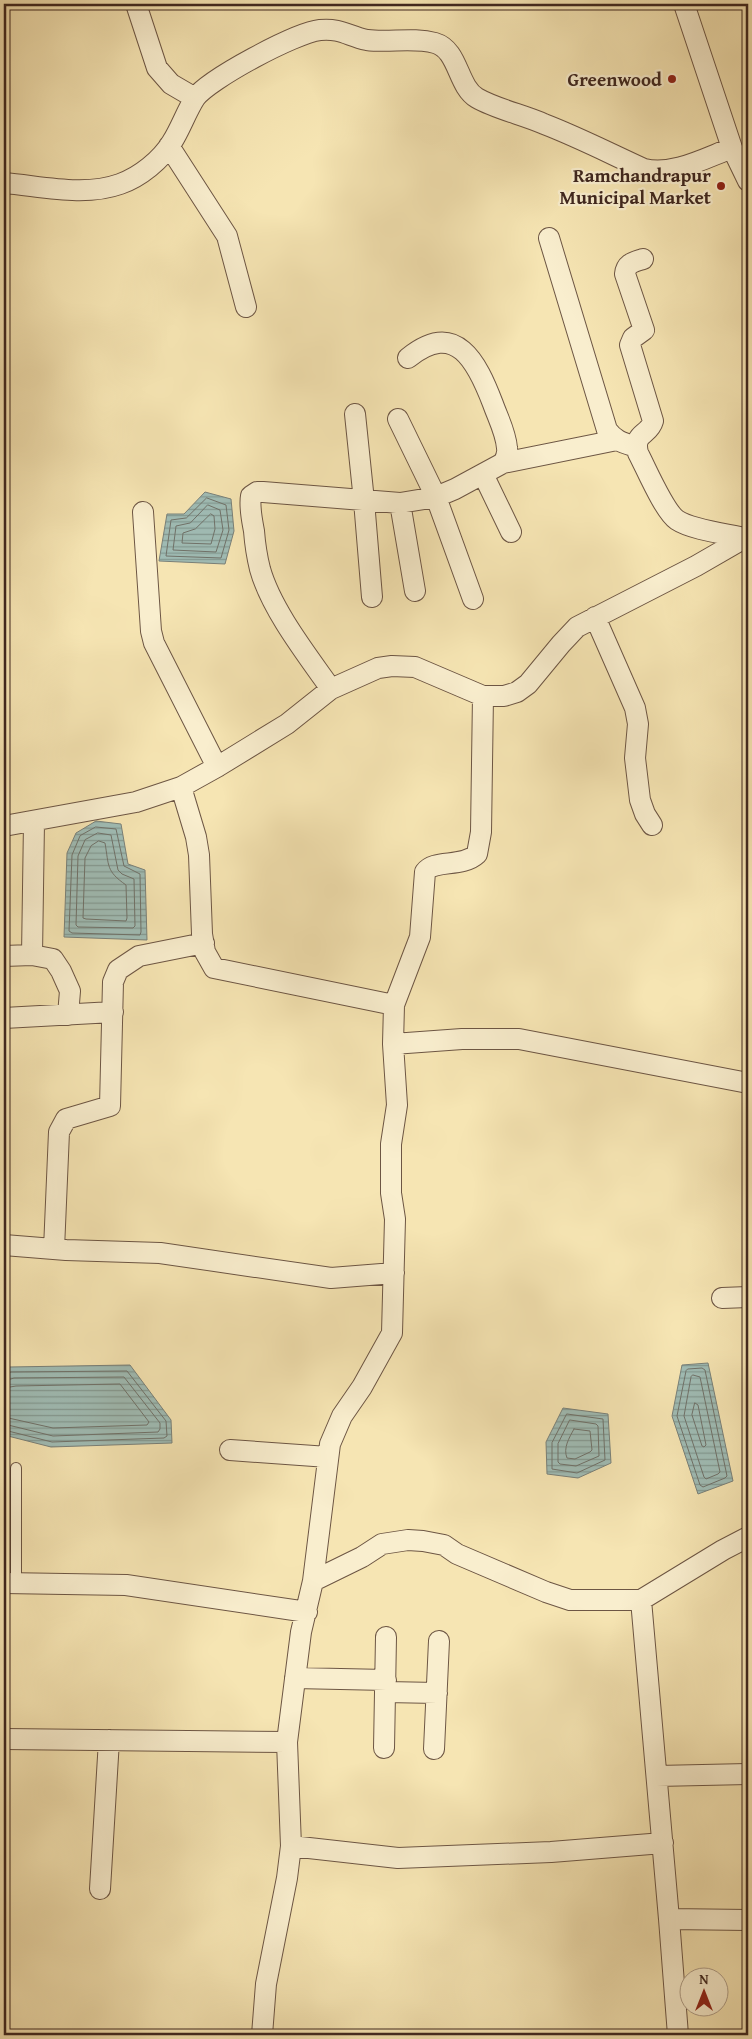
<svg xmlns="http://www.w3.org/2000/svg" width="752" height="2039" viewBox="0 0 752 2039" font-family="'Gentium Book Plus',serif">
  <defs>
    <pattern id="water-rules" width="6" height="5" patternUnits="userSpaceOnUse" patternTransform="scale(1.25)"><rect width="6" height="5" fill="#a0bdb6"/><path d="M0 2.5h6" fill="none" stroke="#849a93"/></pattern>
  </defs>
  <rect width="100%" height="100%" fill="#f6e5b3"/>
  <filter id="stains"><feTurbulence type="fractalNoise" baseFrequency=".004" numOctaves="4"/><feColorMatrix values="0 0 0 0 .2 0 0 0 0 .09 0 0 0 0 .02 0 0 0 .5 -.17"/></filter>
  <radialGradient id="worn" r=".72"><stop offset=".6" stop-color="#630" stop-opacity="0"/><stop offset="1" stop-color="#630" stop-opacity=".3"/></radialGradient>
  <path fill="url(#water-rules)" stroke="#79817a" d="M 205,492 L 231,499 L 234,531 L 225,564 L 159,561 L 167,514 L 184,514 Z
    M 96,821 L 121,824 L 128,864 L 145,870 L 147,940 L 64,937 L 67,853 L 76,833 Z
    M 708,1363 L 733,1481 L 698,1494 L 672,1416 L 682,1365 Z
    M 130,1365 L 171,1420 L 172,1443 L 51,1447 L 4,1435 L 4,1371 L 9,1367 Z
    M 563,1408 L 608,1414 L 611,1463 L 578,1478 L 547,1474 L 546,1442 Z"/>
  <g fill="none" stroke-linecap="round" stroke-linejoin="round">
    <path stroke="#70726a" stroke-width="1" d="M 207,498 L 226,505 L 229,530 L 221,558 L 166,556 L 171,520 L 186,518 Z
      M 208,505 L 220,510 L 223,530 L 216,552 L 173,550 L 176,526 L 190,523 Z
      M 211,514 L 214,516 L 215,529 L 211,544 L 182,543 L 183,533 L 195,529 Z
      M 96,827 L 116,829 L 124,866 L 140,874 L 141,932 L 140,935 L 72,933 L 69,931 L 72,855 L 80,836 Z
      M 98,833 L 111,835 L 118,870 L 122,874 L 134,879 L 135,926 L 133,928 L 78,927 L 76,925 L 78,856 L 85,840 Z
      M 99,841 L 105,843 C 109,866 106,871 126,885 L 127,918 L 126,921 L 86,919 L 83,918 L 85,858 L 91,846 Z
      M 688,1369 L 702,1368 L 705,1370 L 727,1476 L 725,1478 L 703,1487 L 700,1485 L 677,1416 L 686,1371 Z
      M 4,1374 L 11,1372 L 127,1371 L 166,1421 L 167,1436 L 164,1438 L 52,1442 L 4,1430
      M 693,1375 L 700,1377 L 720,1472 L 718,1474 L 706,1479 L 704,1477 L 684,1416 L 691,1377 Z
      M 4,1381 L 14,1378 L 124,1377 L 160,1423 L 160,1429 L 158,1432 L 53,1436 L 4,1424
      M 4,1388 L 16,1386 L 120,1384 L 149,1422 L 147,1425 L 53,1428 L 4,1417
      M 695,1403 L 698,1405 L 706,1445 L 704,1447 L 702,1446 L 692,1415 Z
      M 567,1414 L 603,1419 L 605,1460 L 577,1473 L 552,1469 L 552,1443 Z
      M 570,1420 L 596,1424 L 598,1426 L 599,1456 L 576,1466 L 560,1464 L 558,1462 L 558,1444 Z
      M 574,1429 L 590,1431 L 592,1450 L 590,1452 L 575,1459 L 567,1458 C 563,1448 569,1438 574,1429 Z"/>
    <defs>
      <path id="lane" d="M 16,1468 L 16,1584"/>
      <path id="street" d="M 136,4 L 157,68 L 171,84 L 195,98
        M 684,4 L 732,148 L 748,181
        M 169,146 L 227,236 L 246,307
        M 4,183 C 41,186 84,197 120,184 C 140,177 161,160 172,142 C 181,128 186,112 195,98 C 209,79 295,33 320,30 C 341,28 348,36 367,40 C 389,43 413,37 435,43 C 459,50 457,86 477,98 C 496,109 524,115 544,124 C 578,137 611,154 644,169 C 673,176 705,158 732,148
        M 549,238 L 607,430 C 615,441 624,443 636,447
        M 643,259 C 634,262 626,263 625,274 L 644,330 L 633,338 L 630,345 L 653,421 C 649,436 633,432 638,453 C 646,468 664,511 677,520 C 692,530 728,534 745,538
        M 355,414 L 364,501 L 372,597
        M 398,419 L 436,497 L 473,599
        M 503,463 L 617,440
        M 483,474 L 511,532
        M 400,503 L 415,591
        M 143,512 L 151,631 L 154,643 L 217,767
        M 595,617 L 635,708 L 638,724 L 635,758 L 640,800 L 645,814 L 652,825
        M 331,689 C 307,655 271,609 260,569 C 257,557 255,544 254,531 C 252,520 249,507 251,496 L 257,492 L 263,492 L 400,503 L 436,497 L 455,489 L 503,463 C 506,458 508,454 507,448 C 506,433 498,418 493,404 C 477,362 456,319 408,358
        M 181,787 L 196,837 L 199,855 L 202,934 L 205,952 L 214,968 L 394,1005 L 420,937 L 425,872 C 434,859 462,868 477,854 L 481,832 L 483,696
        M 34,822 L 32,955 L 53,959 L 61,971 L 70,991 L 68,1015
        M 4,826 L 136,802 L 181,787 L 217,767 L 287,724 L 331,689 L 378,668 L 392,666 L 415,667 L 483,696 L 504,696 L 517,692 L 528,684 L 561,644 L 577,627 L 696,566 L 748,536
        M 4,956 L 32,955
        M 394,1005 L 393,1044 L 397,1105 L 391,1144 L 391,1193 L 395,1219 L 392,1333 L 362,1387 L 342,1416 L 330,1444 L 313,1581 L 362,1557 L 382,1544 L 408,1540 L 423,1541 L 444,1545 L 457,1554 L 546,1592 L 570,1600 L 641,1600
        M 4,1018 L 113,1012
        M 393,1044 L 462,1039 L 519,1039 L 748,1083
        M 4,1245 L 66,1250 L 160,1253 L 331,1278 L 394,1273
        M 54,1249 L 59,1132 L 66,1119 L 110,1106 L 113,982 L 118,970 L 139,956 L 204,943
        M 722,1298 L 748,1297
        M 230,1450 L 328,1457
        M 748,1537 L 723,1550 L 641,1600 L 669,1919 L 748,1920
        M 4,1583 L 126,1585 L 307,1612
        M 295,1678 L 386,1680
        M 386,1692 L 437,1693
        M 4,1739 L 287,1742
        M 384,1748 L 386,1637
        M 434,1749 L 439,1641
        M 657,1776 L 748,1774
        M 291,1846 L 398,1858 L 551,1852 L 663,1843
        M 100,1889 L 109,1740
        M 669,1919 L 678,2035
        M 262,2035 L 266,1984 L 287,1878 L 291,1846 L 287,1742 L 301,1632 L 313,1581"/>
    </defs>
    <use href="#lane" stroke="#6d5644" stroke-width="12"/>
    <use href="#street" stroke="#6d5644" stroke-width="22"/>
    <use href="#lane" stroke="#f9eece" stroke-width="10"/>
    <use href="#street" stroke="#f9eece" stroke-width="20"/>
  </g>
  <g fill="#8f2418" stroke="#f9eece" stroke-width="2">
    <circle cx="672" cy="79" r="5"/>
    <circle cx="721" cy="186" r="5"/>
  </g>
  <g text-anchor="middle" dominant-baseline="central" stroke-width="4.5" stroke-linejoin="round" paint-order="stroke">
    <g font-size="19" font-weight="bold" fill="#3f271f" stroke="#f9eece" text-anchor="end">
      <text x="662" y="79">Greenwood</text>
      <text x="711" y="175">Ramchandrapur<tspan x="711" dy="22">Municipal Market</tspan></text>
    </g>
  </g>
  <rect width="752" height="2039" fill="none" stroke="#f6e5b3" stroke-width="20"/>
  <rect x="5" y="5" width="742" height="2029" fill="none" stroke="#3f271f" stroke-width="2.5"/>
  <rect x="10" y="10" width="732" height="2019" fill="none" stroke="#3f271f"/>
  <g transform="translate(704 1992)"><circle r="24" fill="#f9eece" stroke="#af9e88"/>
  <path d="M0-4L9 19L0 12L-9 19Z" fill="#8f2418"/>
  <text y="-8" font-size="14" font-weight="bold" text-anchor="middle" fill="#3f271f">N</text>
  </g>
  <rect width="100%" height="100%" filter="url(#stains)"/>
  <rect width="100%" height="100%" fill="url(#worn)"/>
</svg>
